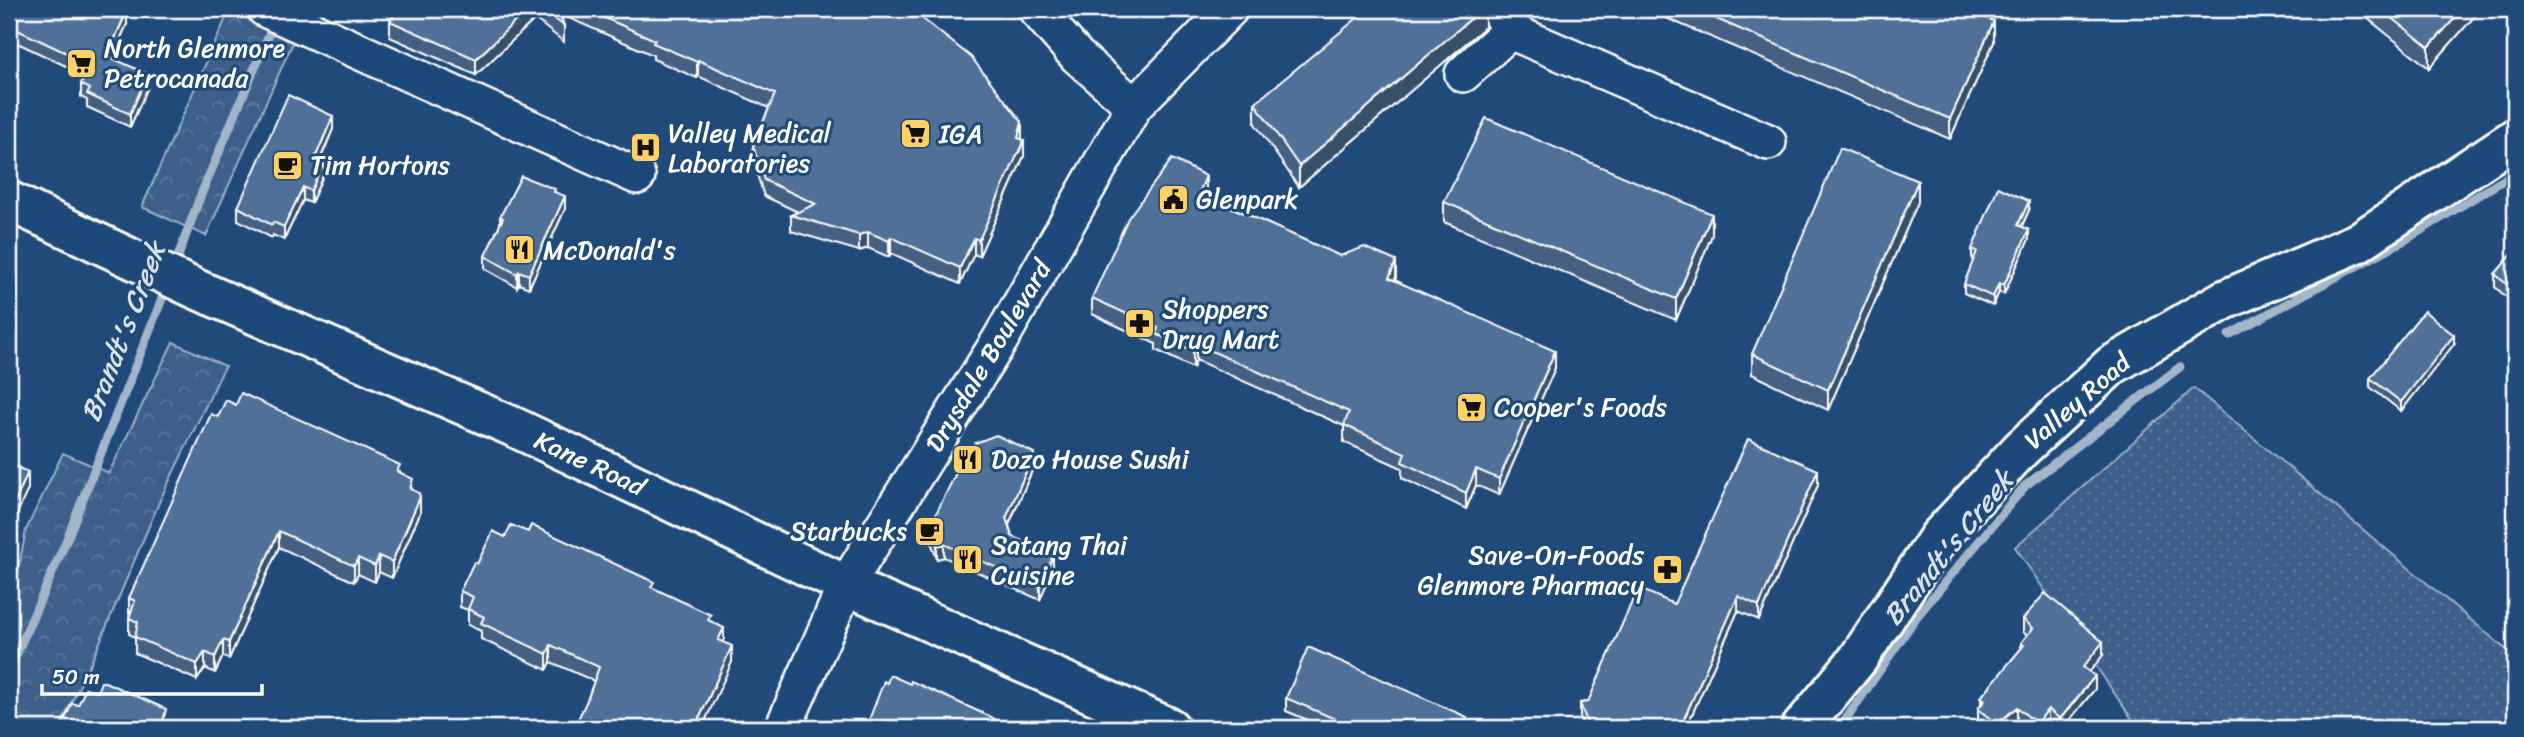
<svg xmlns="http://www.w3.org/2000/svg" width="2524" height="737" viewBox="0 0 2524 737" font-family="Sriracha,sans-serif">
  <defs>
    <pattern id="grass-dots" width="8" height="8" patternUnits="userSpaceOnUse" patternTransform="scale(1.75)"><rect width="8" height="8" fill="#3c618b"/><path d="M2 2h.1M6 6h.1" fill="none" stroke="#59799c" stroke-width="1.8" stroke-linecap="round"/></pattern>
    <pattern id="forest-crowns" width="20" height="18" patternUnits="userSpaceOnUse" patternTransform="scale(1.75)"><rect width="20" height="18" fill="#3c618b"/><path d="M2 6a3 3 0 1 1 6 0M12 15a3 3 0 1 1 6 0" fill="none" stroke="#59799c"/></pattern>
  </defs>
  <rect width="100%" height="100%" fill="#1f4a7a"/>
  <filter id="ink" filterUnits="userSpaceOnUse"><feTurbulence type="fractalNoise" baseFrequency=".0143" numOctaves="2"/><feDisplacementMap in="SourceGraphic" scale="14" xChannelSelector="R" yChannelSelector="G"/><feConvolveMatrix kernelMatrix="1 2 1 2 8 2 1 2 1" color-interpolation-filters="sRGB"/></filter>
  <g filter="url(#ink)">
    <path fill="url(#grass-dots)" stroke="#9eb0c5" stroke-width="2" d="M 2194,388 L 2515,657 L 2515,728 L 2138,728 L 2015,547 Z"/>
    <path fill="url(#forest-crowns)" stroke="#9eb0c5" stroke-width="2" d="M 230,9 L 308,9 L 206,236 L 142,207 Z
      M 173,342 L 225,366 L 160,500 L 94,656 L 59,728 L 9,728 L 9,607 L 13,597 L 26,530 L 63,453 L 109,473 Z"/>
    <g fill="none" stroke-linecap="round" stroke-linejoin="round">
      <path stroke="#a3b5c8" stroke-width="9" d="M 173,270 L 200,197 L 275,20
        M 2229,335 L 2410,237 L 2515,173
        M 9,671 L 67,539 L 167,286
        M 1840,728 L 1917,616 L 2025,486 L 2180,367"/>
      <defs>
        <path id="minor" d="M 265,9 L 637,176
          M 1036,9 L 1077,56 L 1134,106
          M 1498,9 L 1510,31 L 1768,142
          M 1463,74 L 1510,31
          M 783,728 L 846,585 L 1000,340 L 1134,106 L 1230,9"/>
        <path id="tertiary" d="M 9,201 L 196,289 L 514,427 L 846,585 L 1170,728
          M 1801,728 L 1858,659 L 1939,537 L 2021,449 L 2112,365 L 2224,300 L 2357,243 L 2515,138"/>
      </defs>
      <use href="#minor" stroke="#fff" stroke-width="40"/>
      <use href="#tertiary" stroke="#fff" stroke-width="44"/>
      <use href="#minor" stroke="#1f4a7a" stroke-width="35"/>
      <use href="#tertiary" stroke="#1f4a7a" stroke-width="38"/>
    </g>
    <path fill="#456182" stroke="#fff" stroke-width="2" d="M 9,9 L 127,24 L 112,58 L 148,87 L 130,127 L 87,107 L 87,100 L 81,97 L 81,84 L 85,75 L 9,39 Z
      M 390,9 L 903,9 L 1021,139 L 1024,156 L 979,256 L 974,254 L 960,284 L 891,253 L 889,257 L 868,248 L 859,251 L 791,231 L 791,215 L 798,212 L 764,196 L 753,162 L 753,146 L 769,108 L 698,76 L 697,78 L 653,59 L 653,55 L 560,14 L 564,26 L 564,42 L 535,19 L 476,75 L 390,37 L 390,21 L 396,11 Z
      M 1485,9 L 1485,27 L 1299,187 L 1255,124 L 1255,103 Z
      M 1645,9 L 1963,9 L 1994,42 L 1950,139 Z
      M 2356,9 L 2481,9 L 2429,68 Z
      M 333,129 L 321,158 L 324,173 L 311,203 L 303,200 L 284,240 L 273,235 L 272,238 L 238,220 L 238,207 Z
      M 555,192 L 565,209 L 529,288 L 519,284 L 517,287 L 485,269 L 485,256 L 500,225 L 500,217 Z
      M 1206,192 L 1204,195 L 1340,256 L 1396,277 L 1395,280 L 1555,368 L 1499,495 L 1476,485 L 1466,509 L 1402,478 L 1402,468 L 1344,442 L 1344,426 L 1196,360 L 1193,368 L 1156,350 L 1156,344 L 1092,314 L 1092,298 Z
      M 1444,202 L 1712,235 L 1676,320 L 1444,222 Z
      M 1918,202 L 1828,410 L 1752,374 L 1752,354 Z
      M 2029,210 L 2022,226 L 2029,239 L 2004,294 L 1999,292 L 1993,306 L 1964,293 L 1964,284 L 1974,259 L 1972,258 L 1972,249 Z
      M 2515,251 L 2515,305 L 2495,287 L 2495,274 Z
      M 2454,344 L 2401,411 L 2370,387 L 2370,378 Z
      M 218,417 L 400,472 L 413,490 L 420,513 L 392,578 L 379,572 L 375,582 L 358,574 L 354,582 L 279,547 L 229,659 L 223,656 L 215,673 L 205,668 L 197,680 L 135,653 L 135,637 L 129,634 L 129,618 L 130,615 L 129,614 L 129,598 Z
      M 1034,466 L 1009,525 L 1012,536 L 1053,567 L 1040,600 L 944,557 L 937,559 L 930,539 L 930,526 L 963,472 Z
      M 1818,485 L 1759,620 L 1738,611 L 1686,728 L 1584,728 L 1580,717 L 1580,703 L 1588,702 L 1674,604 Z
      M 505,537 L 654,589 L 711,622 L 724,643 L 732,662 L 588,698 L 594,681 L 551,662 L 547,670 L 481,639 L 481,631 L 468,625 L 468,610 L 460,607 L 460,591 L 477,564 Z
      M 2023,619 L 2103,655 L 2089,672 L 2095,689 L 2063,728 L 2056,728 L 2048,722 L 2043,728 L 2027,728 L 2017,720 L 2007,728 L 1985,728 L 1978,722 L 1978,709 L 1981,704 L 1981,697 L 2021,649 L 2021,643 L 2027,635 L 2023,632 Z
      M 1286,698 L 1467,728 L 1327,728 L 1286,711 Z"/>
    <path fill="#384f6a" stroke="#fff" stroke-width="2" d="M 528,9 L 535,9 L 535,19 L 476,75 L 476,59 Z
      M 1482,9 L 1485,9 L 1485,27 L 1299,187 L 1299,166 Z
      M 2463,9 L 2481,9 L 2429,68 L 2429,47 Z
      M 127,11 L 127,24 L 107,69 L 107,56 Z
      M 1994,21 L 1994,42 L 1950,139 L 1950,119 Z
      M 698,60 L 698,76 L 697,78 L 697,62 Z
      M 148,74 L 148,87 L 130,127 L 130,114 Z
      M 333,116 L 333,129 L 316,169 L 316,156 Z
      M 1022,122 L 1022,138 L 1019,153 L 1024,140 L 1024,156 L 979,256 L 979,240 L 1018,138 Z
      M 324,160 L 324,173 L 311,203 L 311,191 Z
      M 1206,176 L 1206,192 L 1199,209 L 1199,193 Z
      M 1918,181 L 1918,202 L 1828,410 L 1828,390 Z
      M 303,187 L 303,200 L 284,240 L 284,227 Z
      M 565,196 L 565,209 L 529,288 L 529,275 Z
      M 2029,201 L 2029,210 L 2018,234 L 2018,225 Z
      M 1712,214 L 1712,235 L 1676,320 L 1676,299 Z
      M 2029,230 L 2029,239 L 2004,294 L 2004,285 Z
      M 868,232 L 868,248 L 859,251 L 859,235 Z
      M 891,237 L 891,253 L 889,257 L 889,241 Z
      M 974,238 L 974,254 L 960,284 L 960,268 Z
      M 1396,261 L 1396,277 L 1389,294 L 1389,278 Z
      M 519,271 L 519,284 L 517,287 L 517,274 Z
      M 1999,283 L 1999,292 L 1993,306 L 1993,297 Z
      M 2454,335 L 2454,344 L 2401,411 L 2401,402 Z
      M 1196,344 L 1196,360 L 1193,368 L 1193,351 Z
      M 1555,351 L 1555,368 L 1499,495 L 1499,479 Z
      M 1034,453 L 1034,466 L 1006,531 L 1006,518 Z
      M 1476,469 L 1476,485 L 1466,509 L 1466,493 Z
      M 1818,470 L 1818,485 L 1759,620 L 1759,606 Z
      M 28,472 L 28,489 L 9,532 L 9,516 Z
      M 420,497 L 420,513 L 392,578 L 392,562 Z
      M 279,531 L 279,547 L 229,659 L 229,642 Z
      M 944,544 L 944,557 L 937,559 L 937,546 Z
      M 1053,555 L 1053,567 L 1040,600 L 1040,587 Z
      M 379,556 L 379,572 L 375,582 L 375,566 Z
      M 358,558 L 358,574 L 354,582 L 354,566 Z
      M 1738,596 L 1738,611 L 1686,728 L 1680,728 Z
      M 724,628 L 724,644 L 718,640 Z
      M 223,640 L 223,656 L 215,673 L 215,657 Z
      M 2103,642 L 2103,655 L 2083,680 L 2083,667 Z
      M 551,645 L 551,662 L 547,670 L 547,654 Z
      M 732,646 L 732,662 L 702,728 L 695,728 Z
      M 205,652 L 205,668 L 197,680 L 197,664 Z
      M 2095,676 L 2095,689 L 2063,728 L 2060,728 L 2060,719 Z
      M 2017,707 L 2017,720 L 2007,728 L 1997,728 L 1997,724 Z
      M 2048,709 L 2048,722 L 2043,728 L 2037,728 L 2037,724 Z
      M 1467,717 L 1467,728 L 1462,728 Z"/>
    <path fill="#507197" stroke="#fff" stroke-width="2" d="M 9,9 L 64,9 L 83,18 L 87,9 L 123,9 L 127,11 L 107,56 L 148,74 L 130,114 L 87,94 L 90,89 L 81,84 L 90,64 L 9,26 Z
      M 397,9 L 528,9 L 476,59 L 390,21 Z
      M 542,9 L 558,9 L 564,26 Z
      M 584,9 L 903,9 L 919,16 L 971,57 L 1022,122 L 1018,138 L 1024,140 L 979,240 L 974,238 L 960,268 L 891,237 L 889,241 L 868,232 L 859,235 L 791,215 L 816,204 L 764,180 L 753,146 L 775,94 L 698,60 L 697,62 L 653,43 L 655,40 Z
      M 1368,9 L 1482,9 L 1299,166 L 1255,103 Z
      M 1693,9 L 1963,9 L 1994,21 L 1950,119 Z
      M 2381,9 L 2463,9 L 2429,47 Z
      M 288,95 L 333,116 L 316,156 L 324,160 L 311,191 L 303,187 L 284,227 L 273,222 L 272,225 L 238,207 Z
      M 1486,118 L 1712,214 L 1676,299 L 1444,202 Z
      M 1840,148 L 1918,181 L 1828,390 L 1752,354 Z
      M 1172,159 L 1206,176 L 1199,193 L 1340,256 L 1364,247 L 1396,261 L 1389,278 L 1555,351 L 1499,479 L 1476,469 L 1466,493 L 1402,462 L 1405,453 L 1344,425 L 1349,412 L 1196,344 L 1193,351 L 1156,334 L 1158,328 L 1092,298 L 1128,218 Z
      M 521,176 L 555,189 L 554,192 L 565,196 L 529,275 L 519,271 L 517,274 L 485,256 L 503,218 L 500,217 Z
      M 1998,187 L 2029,201 L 2018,225 L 2029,230 L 2004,285 L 1999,283 L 1993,297 L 1964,284 L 1977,251 L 1972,249 Z
      M 2515,251 L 2515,292 L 2495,274 Z
      M 2424,311 L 2454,335 L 2401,402 L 2370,378 Z
      M 241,393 L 400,465 L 397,471 L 413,479 L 410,489 L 419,493 L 420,497 L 392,562 L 379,556 L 375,566 L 358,558 L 354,566 L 279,531 L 229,642 L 223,640 L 215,657 L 205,652 L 197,664 L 135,637 L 138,622 L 129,618 L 135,601 L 129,598 L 211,414 L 218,417 L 226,400 L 236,405 Z
      M 996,435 L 1034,453 L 1006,518 L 1012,536 L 1053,555 L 1040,587 L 944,544 L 937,546 L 930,526 L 958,469 L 963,472 L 975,443 Z
      M 1748,439 L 1818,470 L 1759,606 L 1738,596 L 1680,728 L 1589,728 L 1580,703 L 1588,702 L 1638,588 L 1674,604 Z
      M 9,464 L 28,472 L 9,516 Z
      M 511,525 L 528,532 L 531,525 L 654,582 L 651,587 L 711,615 L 708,620 L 724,628 L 718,640 L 732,646 L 695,728 L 574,728 L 588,698 L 599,667 L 551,645 L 547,654 L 481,623 L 484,617 L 468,609 L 473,597 L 460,591 L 474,562 L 477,564 L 493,531 L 505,537 Z
      M 2045,593 L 2103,642 L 2083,667 L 2095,676 L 2060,719 L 2048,709 L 2037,724 L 2017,707 L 1997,724 L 1978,709 L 1985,700 L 1981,697 L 2024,645 L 2021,643 L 2033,628 L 2023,619 Z
      M 1308,647 L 1467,717 L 1462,728 L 1356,728 L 1286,698 Z
      M 890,675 L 910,684 L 911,681 L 991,717 L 1009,728 L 866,728 L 884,681 L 887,683 Z
      M 101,682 L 105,682 L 166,709 L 163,722 L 174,727 L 173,728 L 61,728 L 72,703 L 78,705 L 86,688 L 97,692 Z"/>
  </g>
  <defs>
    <symbol id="supermarket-square" viewBox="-11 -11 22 22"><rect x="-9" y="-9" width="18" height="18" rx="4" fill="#ffd166" stroke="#1f4a7a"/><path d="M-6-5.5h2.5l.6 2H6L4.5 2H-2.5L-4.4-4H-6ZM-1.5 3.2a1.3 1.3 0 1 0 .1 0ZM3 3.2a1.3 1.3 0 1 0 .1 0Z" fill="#111"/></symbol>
    <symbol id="hospital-square" viewBox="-11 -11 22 22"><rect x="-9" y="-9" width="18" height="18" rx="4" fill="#ffd166" stroke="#1f4a7a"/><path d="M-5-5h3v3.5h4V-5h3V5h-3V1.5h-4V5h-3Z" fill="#111"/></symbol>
    <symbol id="cafe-square" viewBox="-11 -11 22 22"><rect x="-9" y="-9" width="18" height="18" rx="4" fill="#ffd166" stroke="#1f4a7a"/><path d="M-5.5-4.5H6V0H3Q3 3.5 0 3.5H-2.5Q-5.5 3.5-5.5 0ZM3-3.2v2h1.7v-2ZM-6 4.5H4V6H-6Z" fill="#111"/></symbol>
    <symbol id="civic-square" viewBox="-11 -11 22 22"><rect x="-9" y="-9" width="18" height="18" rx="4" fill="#ffd166" stroke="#1f4a7a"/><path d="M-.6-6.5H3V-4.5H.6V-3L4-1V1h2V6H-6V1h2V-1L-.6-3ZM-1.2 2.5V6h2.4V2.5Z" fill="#111"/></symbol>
    <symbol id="restaurant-square" viewBox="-11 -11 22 22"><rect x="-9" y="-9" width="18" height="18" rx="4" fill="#ffd166" stroke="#1f4a7a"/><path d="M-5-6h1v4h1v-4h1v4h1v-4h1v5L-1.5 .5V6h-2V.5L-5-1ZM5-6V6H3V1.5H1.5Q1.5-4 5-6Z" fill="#111"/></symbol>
    <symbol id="pharmacy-square" viewBox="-11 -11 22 22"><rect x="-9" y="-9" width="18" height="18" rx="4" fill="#ffd166" stroke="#1f4a7a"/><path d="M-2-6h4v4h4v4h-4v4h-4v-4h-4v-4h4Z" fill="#111"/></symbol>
  </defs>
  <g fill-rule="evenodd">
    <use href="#supermarket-square" x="64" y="46" width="35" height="35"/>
    <use href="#supermarket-square" x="898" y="116" width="35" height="35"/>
    <use href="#hospital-square" x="628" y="130" width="35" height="35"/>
    <use href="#cafe-square" x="270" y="148" width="35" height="35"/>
    <use href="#civic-square" x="1156" y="182" width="35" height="35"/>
    <use href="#restaurant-square" x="502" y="232" width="35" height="35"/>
    <use href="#pharmacy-square" x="1122" y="306" width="35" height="35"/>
    <use href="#supermarket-square" x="1454" y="390" width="35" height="35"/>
    <use href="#restaurant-square" x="950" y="442" width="35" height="35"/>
    <use href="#cafe-square" x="912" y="514" width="35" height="35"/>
    <use href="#restaurant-square" x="950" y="542" width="35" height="35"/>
    <use href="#pharmacy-square" x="1650" y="552" width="35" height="35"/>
  </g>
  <g text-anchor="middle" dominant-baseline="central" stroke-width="6" stroke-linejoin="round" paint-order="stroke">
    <g font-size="26" fill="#fff" stroke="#1f4a7a" text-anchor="start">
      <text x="104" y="48">North Glenmore<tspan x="104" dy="30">Petrocanada</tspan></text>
      <text x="668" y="133">Valley Medical<tspan x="668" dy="30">Laboratories</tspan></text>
      <text x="939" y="134">IGA</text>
      <text x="310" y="165">Tim Hortons</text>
      <text x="1196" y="199">Glenpark</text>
      <text x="543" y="250">McDonald's</text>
      <text x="1162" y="309">Shoppers<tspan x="1162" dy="30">Drug Mart</tspan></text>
      <text x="1494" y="407">Cooper's Foods</text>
      <text x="991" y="459">Dozo House Sushi</text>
      <text x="907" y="531" text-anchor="end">Starbucks</text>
      <text x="991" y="545">Satang Thai<tspan x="991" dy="30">Cuisine</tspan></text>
      <text x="1644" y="555" text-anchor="end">Save-On-Foods<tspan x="1644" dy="30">Glenmore Pharmacy</tspan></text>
    </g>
    <g font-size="26" fill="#fff" stroke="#1f4a7a">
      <text transform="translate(988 356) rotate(-59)">Drysdale Boulevard</text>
      <text transform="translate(2077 401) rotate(-41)">Valley Road</text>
      <text transform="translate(590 463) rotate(25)">Kane Road</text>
    </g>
    <g font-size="28" font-style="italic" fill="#d8e0e8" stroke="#1f4a7a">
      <text transform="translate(123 332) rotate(-69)">Brandt's Creek</text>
      <text transform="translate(1948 548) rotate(-51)">Brandt's Creek</text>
    </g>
  </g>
  <rect width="2524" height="737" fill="none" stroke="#1f4a7a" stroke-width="35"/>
  <rect x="18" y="18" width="2489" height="702" fill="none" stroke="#fff" stroke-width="2.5" filter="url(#ink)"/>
  <path d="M42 684v10h220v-10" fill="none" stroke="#ffffff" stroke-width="3.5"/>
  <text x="52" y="684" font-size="21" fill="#ffffff" stroke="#1f4a7a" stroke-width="5" paint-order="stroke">50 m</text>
</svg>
